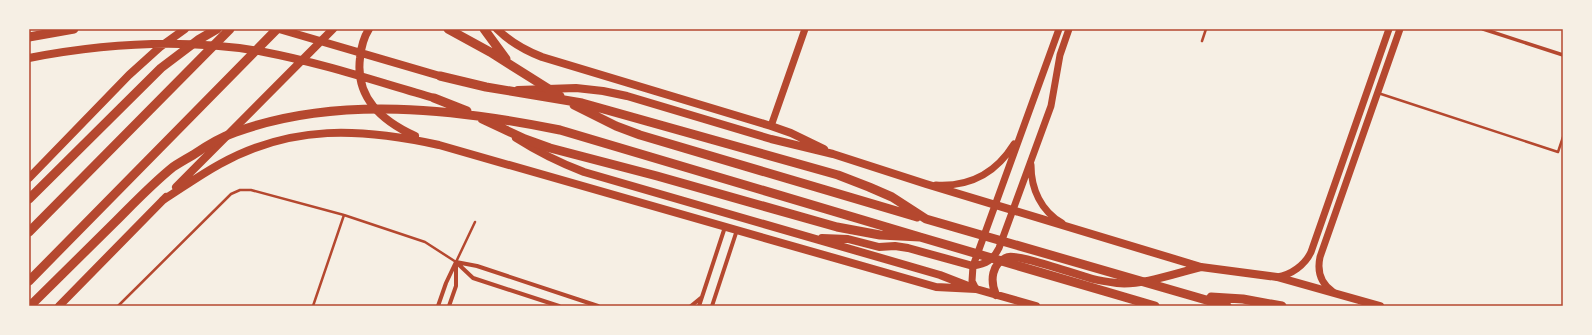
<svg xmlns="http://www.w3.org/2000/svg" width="1592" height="335" viewBox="0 0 1592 335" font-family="Cabin,sans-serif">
  <rect width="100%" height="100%" fill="#f6efe4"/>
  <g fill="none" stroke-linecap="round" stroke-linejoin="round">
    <path stroke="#b5482f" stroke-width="2.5" d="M 1202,41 L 1206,29
      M 1378,93 L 1558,152 L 1563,137
      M 118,306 L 231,194 L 240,190 L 251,190 L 344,215 L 425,242 L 456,262 L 475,222
      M 313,306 L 344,215"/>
    <path stroke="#b5482f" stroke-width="3.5" d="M 1483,29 L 1563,55"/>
    <path stroke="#b5482f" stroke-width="4" d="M 456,262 L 477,266 L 598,306
      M 456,262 L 473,278 L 559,306
      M 438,306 L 446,283 L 456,262
      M 449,306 L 456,286 L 456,264
      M 691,306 L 702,297
      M 699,306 L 725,227
      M 712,306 L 737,230"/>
    <path stroke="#b5482f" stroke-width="7" d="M 771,126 L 805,29
      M 1031,165 C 1031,189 1041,211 1062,223
      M 936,185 C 971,187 996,173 1014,144
      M 973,266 C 986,264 993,260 999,248 L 1051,106 L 1060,55 L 1069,29
      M 1277,277 C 1291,275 1305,265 1311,252 L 1389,29
      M 976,289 L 972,281 L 973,266 L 1059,29
      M 1333,292 C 1320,283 1317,271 1320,257 L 1400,29"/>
    <path stroke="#b5482f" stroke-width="8" d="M 279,29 L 440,76
      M 369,29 C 364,37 361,48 360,58 C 355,98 382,121 415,136
      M 497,29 C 510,42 524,50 542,57 L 771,126 L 791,133 L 824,149
      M 29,58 C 107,43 186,38 264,52 C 322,63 378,82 434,98
      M 518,90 L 576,88 L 603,91 L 627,96 L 771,139 L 833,154 L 926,184 L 1201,267 L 1277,277 L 1380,306
      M 516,138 C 538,152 560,163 584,172 L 940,275 L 976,289 L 1036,306
      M 29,178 L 129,75 L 160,47 L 185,29
      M 176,187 L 333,29
      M 163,200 C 182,188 200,175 220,164 C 292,124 361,128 439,145 L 936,287 L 976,289
      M 822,238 L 848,239 L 879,247 L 895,246 L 908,248 L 973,266
      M 996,295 C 990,281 991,263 1008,257 C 1019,254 1078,275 1093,279 C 1101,281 1109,282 1117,283 C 1140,286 1177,273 1201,267
      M 59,306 L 166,197"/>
    <path stroke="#b5482f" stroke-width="9" d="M 448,29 L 490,52 L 560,96
      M 484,29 L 506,59
      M 29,37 L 74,29
      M 440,76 L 486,87 L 582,103 L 838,175 L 869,187 L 892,197 L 926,219 L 1227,306
      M 434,98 L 467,111
      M 574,105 L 616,126 L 640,135 L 917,217
      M 482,119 L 525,139 L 550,148 L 657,176 L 837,227 L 880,235 L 920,237 L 1155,306
      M 29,199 L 161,68 L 198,40 L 217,29
      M 29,232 L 230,29
      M 29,281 L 277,29
      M 1211,297 L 1243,299 L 1282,306
      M 30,306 C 58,278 87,250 116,221 C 134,203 152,184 173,167 C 179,163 186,159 193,155 C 206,146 221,137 236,132 C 338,95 456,109 560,130 L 920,237"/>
  </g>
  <rect width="1592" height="335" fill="none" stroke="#f6efe4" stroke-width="60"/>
  <rect x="30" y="30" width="1532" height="275" fill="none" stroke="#b5482f" stroke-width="1.5"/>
</svg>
